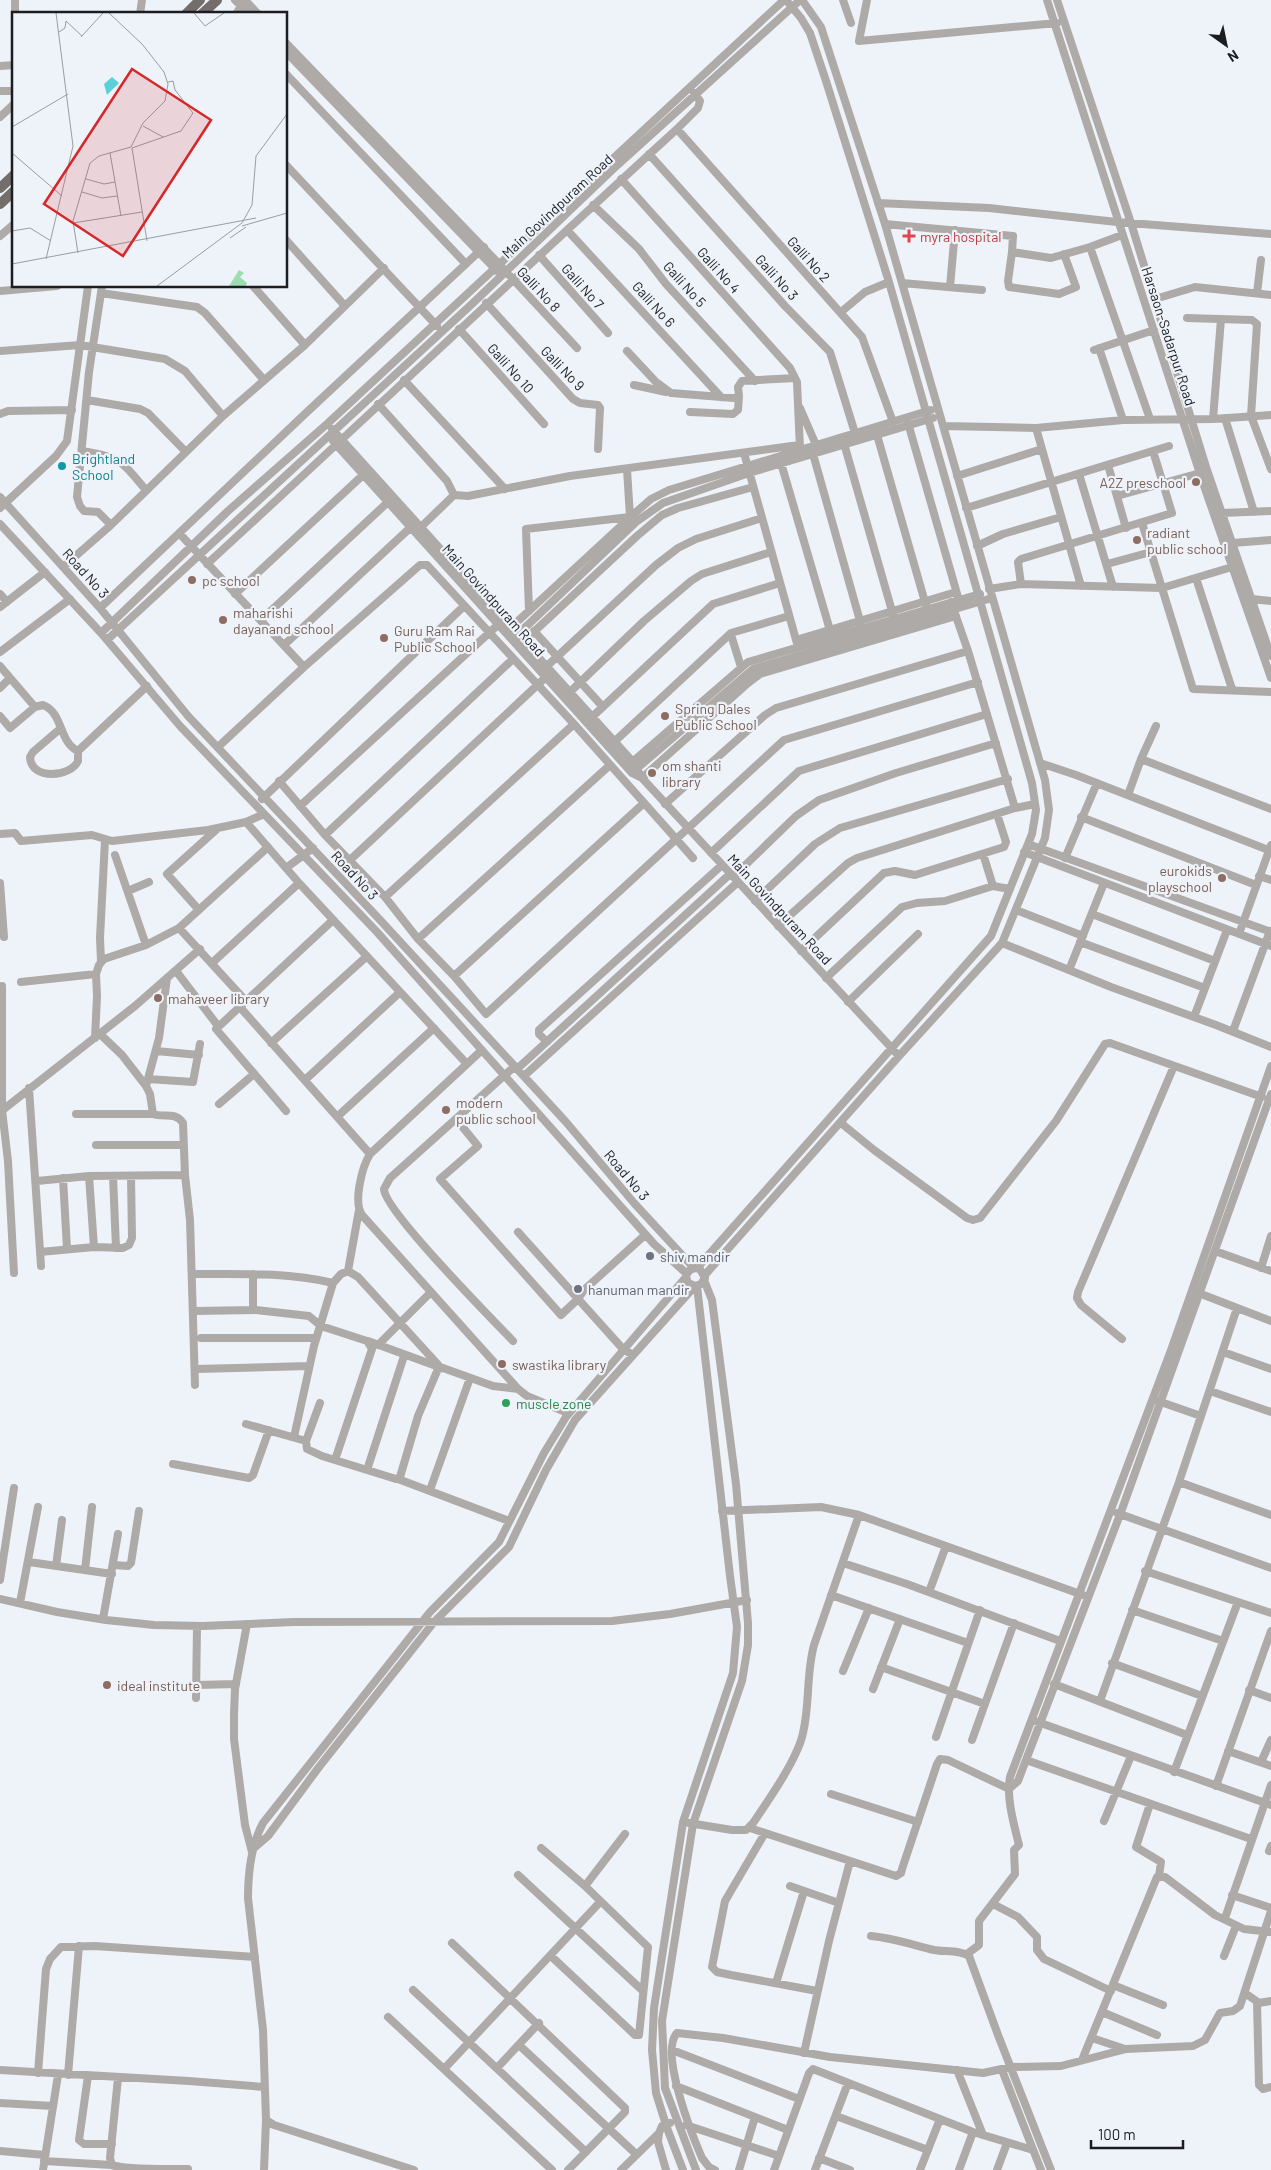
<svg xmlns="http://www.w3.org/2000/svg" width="1271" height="2170" viewBox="0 0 1271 2170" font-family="Barlow,sans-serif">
  <rect width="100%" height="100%" fill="#eef2f9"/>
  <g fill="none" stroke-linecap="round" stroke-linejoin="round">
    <path stroke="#adaaa8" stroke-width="8" d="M 15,0 L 15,14
      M 235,0 L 249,14
      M 245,0 L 258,14
      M 843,0 L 851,23
      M 867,0 L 859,41 L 1057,23
      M 1047,0 L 1203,483 L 1271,678
      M 1057,0 L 1131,223 L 1206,467 L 1271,656
      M 140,14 L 142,0
      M 236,14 L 244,2
      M 286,43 L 502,267
      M 286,52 L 498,272
      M 0,66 L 14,65
      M 286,74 L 466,264
      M 0,91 L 14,91
      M 0,117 L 14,104
      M 677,129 L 862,337 L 893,422
      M 649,154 L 785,306 L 830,352 L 855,433
      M 286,165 L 437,326
      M 621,179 L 790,368 L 797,382 L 800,449
      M 878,203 L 989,208 L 1117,222 L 1271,234
      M 593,205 L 639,249 L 666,284 L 755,381
      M 885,224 L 1013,236 L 1012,252 L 1051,258 L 1090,247 L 1122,235
      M 567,230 L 721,397
      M 0,236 L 14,224
      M 286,240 L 345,306
      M 1090,247 L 1150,419
      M 1012,252 L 1008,281 L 1009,287 L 1059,294 L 1076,287 L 1064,254
      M 539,255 L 608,333
      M 510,276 L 577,348
      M 902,283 L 982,290
      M 102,286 L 89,372 L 77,497 L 80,506 L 84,511 L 98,512 L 111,525
      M 253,286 L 305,345
      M 950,287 L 955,230
      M 0,291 L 57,286
      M 101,293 L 197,307 L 205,313 L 264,380
      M 1257,293 L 1261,260
      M 1155,299 L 1195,287 L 1271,295
      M 486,303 L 573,399 L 580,403 L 598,405 L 600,408 L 598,449
      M 841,312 L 865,292 L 889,282
      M 1187,318 L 1252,320 L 1257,324 L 1251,416 L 1271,469
      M 459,329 L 544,424
      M 1099,348 L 1123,420
      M 1094,350 L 1154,330
      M 0,351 L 80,345 L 165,359 L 185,371 L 223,416
      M 627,351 L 656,382 L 671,393 L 734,398 L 739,396 L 738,387 L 742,381 L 795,378
      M 404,380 L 505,489
      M 634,385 L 666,392
      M 87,400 L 140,409 L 148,413 L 186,452
      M 378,404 L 447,481 L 454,495
      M 800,408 L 816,445
      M 690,412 L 733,414 L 738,410 L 739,396
      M 0,414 L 8,411 L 72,410
      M 1225,418 L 1254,512
      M 1213,419 L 1221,319
      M 908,423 L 960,604
      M 943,426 L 1036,428 L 1123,420 L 1213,419 L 1271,415
      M 1036,428 L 1081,586
      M 332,429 L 633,762 L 642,778 L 899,1056
      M 877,435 L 927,609
      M 843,440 L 894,618
      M 333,441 L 632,773 L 642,778
      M 82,451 C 121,458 120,459 145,489
      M 744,453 L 798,647
      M 813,454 L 862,628
      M 781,463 L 832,637
      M 1108,465 L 1126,528
      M 1079,474 L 1113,587
      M 957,476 L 1042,449
      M 1117,496 L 1200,473
      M 0,497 L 100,608 L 188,716 L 381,921 L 566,1122 L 634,1203 L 694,1268
      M 0,508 L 56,456 L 67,441 L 88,286
      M 966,508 L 1169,446
      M 1222,513 L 1271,511
      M 1142,523 L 1193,689 L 1271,692
      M 0,524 L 101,633 L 180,726 L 377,932 L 654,1244 L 687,1274
      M 421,527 L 454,495 L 468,496 L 570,476 L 799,445
      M 179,533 L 304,667 L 420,565 L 427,565 L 574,724 L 693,858
      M 1233,543 L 1271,540
      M 977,546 L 1003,534 L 1061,517
      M 207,564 C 364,420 519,273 677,129 L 698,108 L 700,101 L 694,93
      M 1107,564 L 1151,552
      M 63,567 L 111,525 L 223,416 L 305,345 L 384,268
      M 1196,578 L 1232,689
      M 1021,584 L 1018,562 L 1021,559 L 1172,513 L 1153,451
      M 989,589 L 1021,584 L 1162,588 L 1232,567
      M 0,594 L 7,602
      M 235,594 L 363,475
      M 1252,599 L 1271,601
      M 0,607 L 45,572
      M 100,608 L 307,412 L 484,247
      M 529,611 L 526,529 L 630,517 L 627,469
      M 261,620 L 388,502
      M 534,631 L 603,707
      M 506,632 L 635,513 L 651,499 L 669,490 L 931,410
      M 101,633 L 228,511 L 327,424 L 784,0
      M 732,638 L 741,667
      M 513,639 L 636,522 L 663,503 L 749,473 L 933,418
      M 107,640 L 473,303 L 612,170 L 800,0
      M 796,640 L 956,592
      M 524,641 L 637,536 L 662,515 L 678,508 L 753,487
      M 284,645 L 411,527
      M 0,652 L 70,599
      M 0,666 L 35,707 L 10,728 L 0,716
      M 547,666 L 656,565 L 678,548 L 696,539 L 762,518
      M 0,688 L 10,678
      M 570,692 L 644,621 L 691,581 L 702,574 L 771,552
      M 35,707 L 43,705 C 63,712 59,743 78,751 L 147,686
      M 592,717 L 713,604 L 780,583
      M 61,728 L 33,752 L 30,757 C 31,781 71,777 78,761 L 78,751
      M 614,742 L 731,633 L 789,616
      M 218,747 L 304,667
      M 1141,759 L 1271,809
      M 1040,763 L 1076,775 L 1271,851
      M 630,764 L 748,662 L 980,594
      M 634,771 L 753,669 L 992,598
      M 642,778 L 748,683 L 760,674 L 956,616
      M 279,781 L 325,835 L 385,897 L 418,939 L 454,976 L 486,1014 L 784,740 L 978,682
      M 1128,795 L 1141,759 L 1156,726
      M 262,799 L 464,606
      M 665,804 L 765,715 L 776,708 L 968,651
      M 300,806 L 501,622
      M 1015,808 L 1035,804
      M 1081,817 L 1256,885
      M 246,822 L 299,883
      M 0,834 L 15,833 L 21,841 L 92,835 L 112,841 L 208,830 L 246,822 L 264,814
      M 325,835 L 513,659
      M 1028,844 L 1271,932
      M 1024,852 L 1271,946
      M 711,853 L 799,771 L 987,714
      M 983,854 L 993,886
      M 115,855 L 146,945
      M 1065,858 L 1097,783
      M 350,860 L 546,677
      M 286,868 L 313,848
      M 1259,876 L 1271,880
      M 733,877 L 796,816 L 819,800 L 896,773 L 996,743
      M 0,883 L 4,937
      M 128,891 L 149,882
      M 385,897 L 574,724
      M 755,901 L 815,844 L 840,828 L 1008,779
      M 199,910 L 167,874 L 217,829
      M 1016,910 L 1083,936
      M 1092,914 L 1215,961
      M 778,926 L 848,863 L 857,858 L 1015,808 L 968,651 L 951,602
      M 179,928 L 245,1000
      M 1239,934 L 1271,845
      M 418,939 L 610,765
      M 1080,942 L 1205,988
      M 1002,943 L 1111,987 L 1216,1025 L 1271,1047
      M 801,951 L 884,873 L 895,871 L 915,875 L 1004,847 L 1006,842 L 997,814
      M 101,961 L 100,938 L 105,840
      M 212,963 L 299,883 L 467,1064
      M 1069,970 L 1104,883
      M 176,971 L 218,1026
      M 454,976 L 644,803
      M 167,978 L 159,1038 L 146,1086 L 150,1094 L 153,1114 C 164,1118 175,1111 183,1123 L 185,1175 L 190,1220 L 195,1385
      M 826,978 L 902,907 L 917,903 L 945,901 L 993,886 L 1010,889
      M 21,982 L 96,974 L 99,965 L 104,959 L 146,945 L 179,928 L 268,847
      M 2,986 L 2,1110 L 8,1161 L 14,1273
      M 848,1002 L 918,934
      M 239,1006 L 370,1154
      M 1194,1017 L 1227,930
      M 1233,1031 L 1270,931
      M 100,1034 L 122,1055 L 146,1086
      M 95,1038 L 97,996 L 96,974
      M 547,1042 L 539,1034 L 539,1030 L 722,865
      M 271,1043 L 366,957
      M 482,1050 L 370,1154 C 362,1167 353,1202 362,1215 L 518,1389 L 527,1396 L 568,1413
      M 156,1051 L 199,1055
      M 517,1069 L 730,874
      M 524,1076 L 738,882
      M 148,1079 L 193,1082 L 200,1044
      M 305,1080 L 399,993
      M 29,1088 L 41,1266
      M 219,1104 L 254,1074
      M 286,1111 L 216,1029 L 333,920
      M 0,1112 L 135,1006 L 200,949
      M 76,1114 L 153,1114
      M 338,1116 L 434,1028
      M 456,1119 L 478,1146 L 440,1179 L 561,1315 L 578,1299 L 584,1290 L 645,1235
      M 841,1123 L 874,1150 L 967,1218 L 973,1220 L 980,1218 L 1056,1121 L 1105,1044 L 1110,1043 L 1262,1097
      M 96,1145 L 182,1145
      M 89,1176 L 94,1247
      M 113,1176 L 116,1248
      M 63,1178 L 67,1249
      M 37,1181 L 89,1176 L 185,1175
      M 518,1232 L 623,1349 L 633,1355
      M 1215,1251 L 1271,1271
      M 40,1252 L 94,1247 L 123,1248 L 129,1245 L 132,1238 L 131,1176
      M 697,1268 L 991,936 L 1032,834 L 1036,810 L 1032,783 L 889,282 L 826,81 L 810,33 L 801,18 L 786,0
      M 1261,1268 L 1271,1236
      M 348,1271 L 359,1210
      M 193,1274 C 240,1274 287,1272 333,1283
      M 253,1274 L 253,1310
      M 704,1276 L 899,1056 L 1002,943 L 1045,838 L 1049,810 L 1045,780 L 885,224 L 821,27 L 802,0
      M 1196,1292 L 1271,1321
      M 193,1311 L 256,1310 L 309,1316 L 321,1326 L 367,1341 L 372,1349 L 335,1460
      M 201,1338 L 316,1338
      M 1122,1339 L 1081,1305 L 1077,1298 L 1078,1292 L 1174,1066
      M 368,1341 L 439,1367
      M 513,1341 C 492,1319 384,1210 384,1189 L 390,1178 L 515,1066
      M 378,1345 L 430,1293
      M 1223,1352 L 1271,1369
      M 196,1369 L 309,1366
      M 1210,1391 L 1271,1412
      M 1158,1401 L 1201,1416
      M 320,1403 L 306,1441 L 307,1449 L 322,1456 L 396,1479 L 400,1477 L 418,1416 L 438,1369 L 443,1368 L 493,1386 L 518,1389
      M 246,1424 L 306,1441
      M 294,1437 L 314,1346 L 333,1283 L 341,1274 L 348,1271 L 358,1277 L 441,1368
      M 173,1464 L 249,1478 L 253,1475 L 269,1430
      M 367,1470 L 404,1356
      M 398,1479 L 509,1521
      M 1179,1482 L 1271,1515
      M 430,1490 L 470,1378
      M 722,1511 L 821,1507 L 859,1515 L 1083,1595
      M 1117,1513 L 1271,1568
      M 29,1562 L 112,1574
      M 843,1563 L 907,1584 L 1060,1641
      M 114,1565 L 128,1566 L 131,1563 L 139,1511
      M 56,1566 L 62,1520
      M 85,1570 L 92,1507
      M 1145,1571 L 1271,1613
      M 0,1580 L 14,1488
      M 929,1592 L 946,1546
      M 831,1595 L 968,1643
      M 0,1599 L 57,1612 L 106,1620 L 154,1625 L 203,1626 L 293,1622 L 612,1621 L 670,1614 L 747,1600
      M 20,1603 L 38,1507
      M 1132,1610 L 1223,1641
      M 103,1619 L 118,1534
      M 247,1624 L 235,1689 L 234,1714 L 234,1739 L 245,1825 L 252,1852
      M 1112,1663 L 1202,1696
      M 881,1667 L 985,1704
      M 843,1671 L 869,1608
      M 1054,1684 L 1187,1735
      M 197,1685 L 236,1684
      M 873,1689 L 900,1619
      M 1249,1690 L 1271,1698
      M 196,1698 L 197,1626
      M 1100,1701 L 1179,1482 L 1237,1308
      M 1035,1721 L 1271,1805
      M 936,1737 L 980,1610
      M 972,1740 L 1014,1623
      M 1228,1751 L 1271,1766
      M 1026,1760 L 1251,1839
      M 1261,1762 L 1271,1740
      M 1174,1772 L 1238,1602
      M 1216,1786 L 1271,1631
      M 1009,1789 L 1018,1781 L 1026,1760 L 1121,1512 L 1271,1094
      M 831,1794 L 918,1822
      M 1150,1804 L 1136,1847 L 1161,1862 L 1159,1876
      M 1104,1821 L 1131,1756
      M 689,1823 L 732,1830 L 746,1830 L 753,1823 C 768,1801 798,1758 803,1733 C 810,1704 806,1674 814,1645 L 859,1515
      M 750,1828 L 896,1876 L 901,1873 L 902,1869 L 937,1764 L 940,1759 L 948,1760 L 1009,1789
      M 765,1833 L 725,1901 L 712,1967 L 717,1972 L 731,1975 L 817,1991
      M 254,1848 L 268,1836 L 319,1767 L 434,1622 L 509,1547 L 546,1470 L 575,1420 L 695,1286
      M 541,1848 L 585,1886 L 648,1947 L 639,2035 L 635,2035 L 551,1956
      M 1269,1851 L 1271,1846
      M 518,1875 L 643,1991
      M 585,1886 L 625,1834
      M 790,1886 L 839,1903
      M 1232,1895 L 1271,1908
      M 993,1904 L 1018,1917 L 1037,1937 L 1037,1950 L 1044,1959 L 1111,1991
      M 1225,1918 L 1271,1785
      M 871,1936 C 893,1938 913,1945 934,1950 C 945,1952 960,1950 969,1956 L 998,2035 L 1051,2170
      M 452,1943 L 625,2108 L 625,2112 L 568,2170
      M 967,1954 L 979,1945 L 979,1921 L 1015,1874 L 1014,1850 L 1019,1845 C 1014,1824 1006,1798 1010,1777 L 1170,1353 L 1271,1066
      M 1224,1956 L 1236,1926
      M 776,1983 L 804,1891
      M 1113,1985 L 1163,2005
      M 413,1990 L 586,2152
      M 1245,1993 L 1259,2003 L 1271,2001
      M 1257,2002 L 1259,2085 L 1263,2089 L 1271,2087
      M 1102,2012 L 1157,2035
      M 388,2017 L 552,2170
      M 1092,2038 L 1125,2049
      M 519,2045 L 636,2154
      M 672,2050 L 799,2099
      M 804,2053 L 829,1941 L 850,1861
      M 1082,2060 L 1157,1877 L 1165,1877 L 1215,1915 L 1244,1929 L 1271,1932
      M 497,2068 L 539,2023
      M 444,2069 L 600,1902
      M 0,2070 L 189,2081 L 264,2087
      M 957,2070 L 983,2135
      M 1002,2070 L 1041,2170
      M 38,2073 L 46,1969 L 50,1959 L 61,1947 L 95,1946 L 255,1957
      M 68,2075 L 79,1946
      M 88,2076 L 79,2140 L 84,2144 L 112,2144
      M 118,2078 L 110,2158 L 112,2165 C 123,2170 172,2169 188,2169
      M 676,2086 L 788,2130
      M 0,2103 L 53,2106
      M 836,2116 L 928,2150
      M 686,2125 L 779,2156
      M 0,2151 L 45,2155
      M 819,2158 L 850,2170
      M 44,2161 L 112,2165
      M 43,2170 L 58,2075
      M 264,2170 L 266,2120
      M 414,2170 L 274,2125 L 266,2120 L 263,2030 L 248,1898 C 248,1873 251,1845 263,1823 L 430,1612 L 499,1542 L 544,1453 L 566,1417 L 686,1277 C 687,1270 693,1267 700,1269 L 705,1278 L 701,1284 L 695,1286 L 688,1283 L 686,1277
      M 621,2170 L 659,2133
      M 666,2170 L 658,2142 L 659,2133 L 662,2126 L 670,2123
      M 683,2170 L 667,2128 L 656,2093 L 652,2050 L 654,2008 L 683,1822 L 733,1673 L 737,1627 L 730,1576 L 697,1286
      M 696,2170 L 665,2088 L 662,2021 L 693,1824 L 742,1681 L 748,1645 L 748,1623 L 736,1484 L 712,1300 L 704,1280
      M 715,2170 L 709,2167 L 702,2158 C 692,2135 659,2052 677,2033 L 723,2038 L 830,2057 L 983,2073 L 1011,2067 L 1061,2066 L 1126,2049 L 1193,2046 L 1205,2040 L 1220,2013 L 1233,2011 L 1240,2006 L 1271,1911
      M 739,2170 L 755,2117
      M 774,2170 L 809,2073 L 813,2069 L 973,2132 L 1033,2150
      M 815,2170 L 848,2083
      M 920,2170 L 940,2119
      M 959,2170 L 973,2132
      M 997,2170 L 1007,2143"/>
    <path stroke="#746e6b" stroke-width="10" d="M 186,14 L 200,0
      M 202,14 L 217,0
      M 0,188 L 14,175
      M 0,204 L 14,191"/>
  </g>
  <path fill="#e0444e" stroke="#eef2f9" stroke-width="2" d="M906.5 228.5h5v5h5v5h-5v5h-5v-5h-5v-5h5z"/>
  <circle fill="#0f9aa8" stroke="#eef2f9" stroke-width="2" cx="62" cy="466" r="5"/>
  <g fill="#8d6e63" stroke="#eef2f9" stroke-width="2">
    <circle cx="1196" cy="482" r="5"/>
    <circle cx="1137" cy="540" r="5"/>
    <circle cx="192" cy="580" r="5"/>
    <circle cx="223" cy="620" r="5"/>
    <circle cx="384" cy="638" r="5"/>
    <circle cx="665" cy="716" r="5"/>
    <circle cx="652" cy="773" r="5"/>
    <circle cx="1222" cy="878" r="5"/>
    <circle cx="158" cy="998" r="5"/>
    <circle cx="446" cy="1110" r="5"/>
    <circle cx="502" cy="1364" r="5"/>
    <circle cx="107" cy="1685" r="5"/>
  </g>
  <g fill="#6b7280" stroke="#eef2f9" stroke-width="2">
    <circle cx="650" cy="1256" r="5"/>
    <circle cx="578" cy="1289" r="5"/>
  </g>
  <circle fill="#2e9e5b" stroke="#eef2f9" stroke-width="2" cx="506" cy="1403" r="5"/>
  <g text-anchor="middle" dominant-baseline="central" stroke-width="4.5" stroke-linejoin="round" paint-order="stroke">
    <g font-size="14" fill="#1c1d20" stroke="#eef2f9">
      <text transform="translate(557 206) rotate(-43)">Main Govindpuram Road</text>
      <text transform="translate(809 259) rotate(48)">Galli No 2</text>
      <text transform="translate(719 270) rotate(48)">Galli No 4</text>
      <text transform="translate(777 277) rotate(48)">Galli No 3</text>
      <text transform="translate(685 284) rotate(48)">Galli No 5</text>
      <text transform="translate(583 286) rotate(48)">Galli No 7</text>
      <text transform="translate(539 289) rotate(47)">Galli No 8</text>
      <text transform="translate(654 304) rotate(48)">Galli No 6</text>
      <text transform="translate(1169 336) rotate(72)">Harsaon-Sadarpur Road</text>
      <text transform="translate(511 368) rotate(48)">Galli No 10</text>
      <text transform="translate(563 368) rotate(46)">Galli No 9</text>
      <text transform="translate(86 573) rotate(48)">Road No 3</text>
      <text transform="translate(494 600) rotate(48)">Main Govindpuram Road</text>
      <text transform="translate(355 875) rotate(47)">Road No 3</text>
      <text transform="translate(780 909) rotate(47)">Main Govindpuram Road</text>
      <text transform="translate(627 1175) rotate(50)">Road No 3</text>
    </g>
    <g font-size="14" fill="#be3a42" stroke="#eef2f9" text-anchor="start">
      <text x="920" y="236">myra hospital</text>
    </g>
    <g font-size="14" fill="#0d838f" stroke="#eef2f9" text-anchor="start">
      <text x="72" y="458">Brightland<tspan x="72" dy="16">School</tspan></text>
    </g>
    <g font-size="14" fill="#785e54" stroke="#eef2f9" text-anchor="start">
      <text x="1186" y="482" text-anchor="end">A2Z preschool</text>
      <text x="1147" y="532">radiant<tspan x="1147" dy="16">public school</tspan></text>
      <text x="202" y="580">pc school</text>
      <text x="233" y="612">maharishi<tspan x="233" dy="16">dayanand school</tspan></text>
      <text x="394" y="630">Guru Ram Rai<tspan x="394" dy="16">Public School</tspan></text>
      <text x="675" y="708">Spring Dales<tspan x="675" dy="16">Public School</tspan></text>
      <text x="662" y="765">om shanti<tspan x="662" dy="16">library</tspan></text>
      <text x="1212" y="870" text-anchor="end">eurokids<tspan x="1212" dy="16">playschool</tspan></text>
      <text x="168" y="998">mahaveer library</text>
      <text x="456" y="1102">modern<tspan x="456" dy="16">public school</tspan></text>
      <text x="512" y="1364">swastika library</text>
      <text x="117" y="1685">ideal institute</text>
    </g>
    <g font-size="14" fill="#5b616d" stroke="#eef2f9" text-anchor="start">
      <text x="660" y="1256">shiv mandir</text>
      <text x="588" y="1289">hanuman mandir</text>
    </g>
    <g font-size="14" fill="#27864d" stroke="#eef2f9" text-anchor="start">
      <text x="516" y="1403">muscle zone</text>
    </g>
  </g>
  <g transform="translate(12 12)">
    <rect width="275" height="275" fill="#eef2f9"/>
    <path d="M 227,258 L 232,261 L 228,265 L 235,271 L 234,274 L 217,274 Z" fill="#9cddb2"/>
    <path d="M 100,65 L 107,71 L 95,83 L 92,72 Z" fill="#5cd0da"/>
    <path fill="none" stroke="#9a9da2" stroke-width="1" d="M 97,1 L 130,32 L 152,60 L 156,72 L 153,89 L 131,111 L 119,135M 182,1 L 193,14 L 212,1M 47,20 L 53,16 L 54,9 L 70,24M 69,25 L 91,1M 131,114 L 151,125M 0,115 L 56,82M 120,136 L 169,119 L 181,101 L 163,78 L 161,69 L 156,70M 120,136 L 135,229M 0,141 L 50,184M 98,141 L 109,204M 74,167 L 92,172 L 103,170M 70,180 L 90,186 L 105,184M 61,211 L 130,200M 230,214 L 275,201M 0,219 L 18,216 L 39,229M 218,226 L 234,215M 66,241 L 61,209 L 78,151 L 87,144 L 119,135M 34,247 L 61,134 L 44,1M 0,252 L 244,206M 145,274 L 230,211 L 240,193 L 244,144 L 275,102"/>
    <path fill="#d62828" fill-opacity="0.15" stroke="#d62828" stroke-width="2.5" d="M 120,57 L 199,108 L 111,244 L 32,192 Z"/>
    <rect width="275" height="275" fill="none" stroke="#1c1d20" stroke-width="2.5"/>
  </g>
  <g transform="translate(1226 45) rotate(147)" stroke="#eef2f9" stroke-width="4" paint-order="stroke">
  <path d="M0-4L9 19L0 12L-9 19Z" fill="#1c1d20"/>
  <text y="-8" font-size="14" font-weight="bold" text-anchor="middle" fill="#1c1d20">N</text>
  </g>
  <path d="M1091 2140v8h92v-8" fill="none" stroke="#1c1d20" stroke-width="2.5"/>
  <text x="1098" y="2140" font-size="15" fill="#1c1d20" stroke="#eef2f9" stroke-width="4" paint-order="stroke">100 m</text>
</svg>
